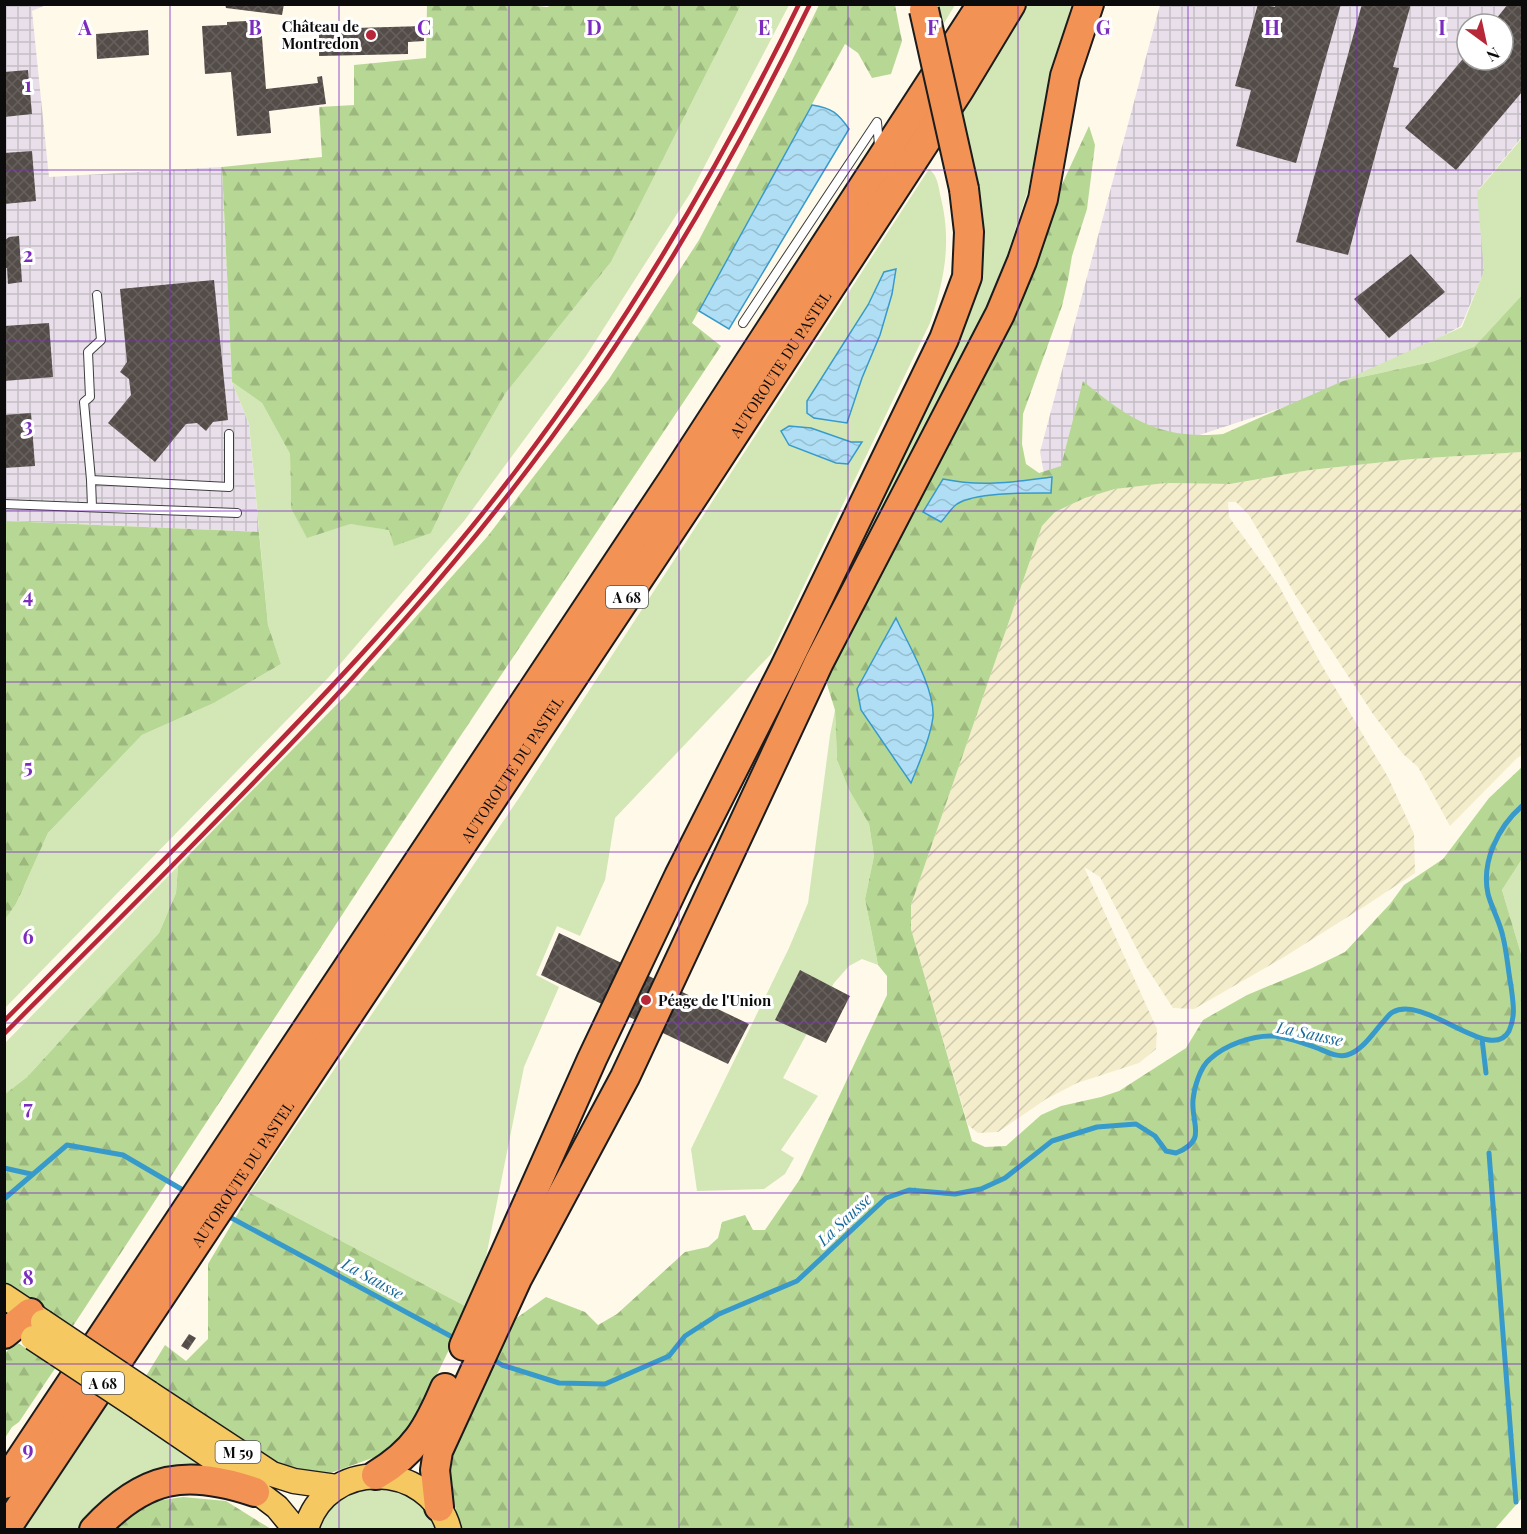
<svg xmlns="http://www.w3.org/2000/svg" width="1527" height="1534" viewBox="0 0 1527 1534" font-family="'Playfair Display',serif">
  <defs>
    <pattern id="industrial-grid" width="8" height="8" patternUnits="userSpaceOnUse" patternTransform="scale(1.5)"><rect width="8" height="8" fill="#e8dfea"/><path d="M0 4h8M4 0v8" fill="none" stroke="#c6bec7"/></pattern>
    <pattern id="farmland-furrows" width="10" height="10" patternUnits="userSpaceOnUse" patternTransform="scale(1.5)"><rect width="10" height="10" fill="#f3edcb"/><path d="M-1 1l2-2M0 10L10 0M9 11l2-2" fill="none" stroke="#cfcaad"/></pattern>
    <pattern id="forest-firs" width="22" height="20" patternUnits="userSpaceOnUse" patternTransform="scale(1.5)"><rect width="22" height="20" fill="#b7d894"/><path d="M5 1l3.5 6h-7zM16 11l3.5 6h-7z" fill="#9cb87e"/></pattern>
    <pattern id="water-waves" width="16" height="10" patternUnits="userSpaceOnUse" patternTransform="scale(1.5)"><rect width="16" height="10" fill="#b0dff5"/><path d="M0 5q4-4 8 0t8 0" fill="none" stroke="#96bed1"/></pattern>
    <pattern id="building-cross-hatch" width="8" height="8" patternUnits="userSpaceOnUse" patternTransform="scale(1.5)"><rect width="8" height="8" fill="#534c48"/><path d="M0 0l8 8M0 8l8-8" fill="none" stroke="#67615e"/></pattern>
  </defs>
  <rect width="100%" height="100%" fill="#fff9ea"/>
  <path fill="url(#industrial-grid)" fill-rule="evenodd" d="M 5,5 L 46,5 L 32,11 L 49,177 L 222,167 L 232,382 L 249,424 L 259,532 L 5,521 Z
    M 1160,5 L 1522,5 L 1522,137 L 1479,189 L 1486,267 L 1461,326 L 1396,361 L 1294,404 L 1046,485 L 1040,452 ZM 1467,24 L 1503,24 L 1503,60 L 1467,60 Z"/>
  <path fill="url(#farmland-furrows)" d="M 1522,452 L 1522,755 L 1517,758 L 1450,826 L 1418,767 L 1403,754 L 1373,714 L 1297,598 L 1249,515 L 1236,502 L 1228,502 L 1229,517 L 1279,586 L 1321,664 L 1388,777 L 1414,834 L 1415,873 L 1365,906 L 1284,957 L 1194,1009 L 1173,1008 L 1145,965 L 1100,877 L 1084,867 L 1157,1029 L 1156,1049 L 1139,1063 L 1077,1083 L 1046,1099 L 998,1132 L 978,1133 L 968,1125 L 911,929 L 911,905 L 1042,526 L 1055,512 L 1085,498 L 1115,489 L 1166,483 L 1230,484 L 1310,470 L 1413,459 Z"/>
  <path fill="#d2e7b5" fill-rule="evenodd" d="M 741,5 L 789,5 L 691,192 L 586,356 L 464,521 L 328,678 L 5,1008 L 4,919 L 16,904 L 48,833 L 142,735 L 214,703 L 281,664 L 268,625 L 249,424 L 232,382 L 262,403 L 290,454 L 291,507 L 350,524 L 431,533 L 457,478 L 505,394 L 611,262 Z
    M 931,5 L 955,5 L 938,33 Z
    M 1027,5 L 1071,5 L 1028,190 L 1007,255 L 983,314 L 794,676 L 966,306 L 959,120 Z
    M 1522,138 L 1522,295 L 1474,347 L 1431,362 L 1343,381 L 1462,327 L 1484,271 L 1477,192 Z
    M 929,169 C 937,175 938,184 940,194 C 952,241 945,278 930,323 L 771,654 L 615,818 L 605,880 L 580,936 L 557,926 L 536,975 L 559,987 L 524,1067 L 480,1287 L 469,1308 L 250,1193 L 521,795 ZM 896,269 C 892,307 875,341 862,377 C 857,392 853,407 847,422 L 814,418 L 807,401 L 868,305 L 884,272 ZM 789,426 L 811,428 L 851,442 L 861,442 L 789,445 Z
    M 835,710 L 837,760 L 849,790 L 869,824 L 874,856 L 865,899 L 878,965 L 862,959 L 849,966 L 834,983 L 783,1078 L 818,1096 L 781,1150 L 794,1158 L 785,1174 L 764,1189 L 697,1191 L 691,1149 L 789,948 L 808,903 L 830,735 Z
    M 1522,859 L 1522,957 L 1502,890 Z
    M 178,866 L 176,893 L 159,933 L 27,1077 L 5,1094 L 5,1043 Z
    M 108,1402 L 210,1464 L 81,1529 L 23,1530 Z
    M 386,1486 C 415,1496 423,1502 437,1530 L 318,1530 C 325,1510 340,1492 361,1487 C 369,1485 378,1486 386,1486 Z"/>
  <path fill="url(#forest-firs)" d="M 523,5 L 547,7 L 556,4 L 741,5 L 611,262 L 505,394 L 457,478 L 431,533 L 394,546 L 389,530 L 350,524 L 307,538 L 291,508 L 290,454 L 262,403 L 232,382 L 222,167 L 322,157 L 319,107 L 354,105 L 354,65 L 426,58 L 427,5 Z
    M 819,5 L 895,5 L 902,41 L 891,74 L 872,78 L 858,53 L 845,44 L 692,323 L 721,346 L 399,828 L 73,1326 L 5,1284 L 5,1094 L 27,1077 L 159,933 L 176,893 L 178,866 L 347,694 L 487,537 L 609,379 L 699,240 L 781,83 Z
    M 1089,126 L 1095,145 L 1087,209 L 1072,256 L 1068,280 L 1062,306 L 1023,414 L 1022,444 L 1026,464 L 1039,473 L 1061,466 L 1083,381 C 1129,419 1160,440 1223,434 L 1343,381 L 1431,362 L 1474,347 L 1522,295 L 1522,452 L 1413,459 L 1310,470 L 1230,484 L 1166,483 L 1115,489 L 1085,498 L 1055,512 L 1042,526 L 911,905 L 911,929 L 972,1141 L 985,1147 L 1006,1146 L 1041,1115 L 1061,1106 L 1101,1097 L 1119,1091 L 1186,1048 L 1203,1020 L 1247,995 L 1312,968 L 1345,952 L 1390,904 L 1404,885 L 1443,859 L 1489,798 L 1522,767 L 1522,859 L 1502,890 L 1522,957 L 1522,1498 L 1494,1530 L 461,1529 L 452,1496 L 451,1470 L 455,1443 L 511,1322 L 546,1297 L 585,1312 L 598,1325 L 617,1314 L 685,1252 L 708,1247 L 718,1238 L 722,1222 L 745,1215 L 753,1230 L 765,1230 L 800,1179 L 887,995 L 887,976 L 878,965 L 865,899 L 874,856 L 869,824 L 849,790 L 837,760 L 835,710 L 820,662 L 871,597 Z
    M 5,521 L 259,532 L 268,625 L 281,664 L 214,703 L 142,735 L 48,833 L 16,904 L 5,919 Z
    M 250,1193 L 469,1308 L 419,1412 L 403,1436 L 378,1456 L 325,1475 L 283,1468 L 146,1376 L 165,1345 L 186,1361 L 208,1339 L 208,1264 Z
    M 16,1342 L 56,1367 L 19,1422 L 12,1427 L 5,1438 L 5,1353 Z
    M 183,1497 L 226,1501 L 271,1529 L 108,1530 L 149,1502 Z"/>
  <path fill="url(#water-waves)" stroke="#389aca" stroke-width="1.5" d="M 812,105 C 832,108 838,113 849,129 L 729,329 L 699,311 Z
    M 896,269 L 892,294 L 880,335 L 862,378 L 847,423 L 814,418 L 807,413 L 807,401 L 868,305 L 884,272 Z
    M 789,426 L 811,428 L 851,442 L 862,442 L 848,464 L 836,463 L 789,445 L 781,431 Z
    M 1052,477 L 1051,493 C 1028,493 976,492 957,504 C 951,508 946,517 941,522 L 923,512 L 943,479 C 981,487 1014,482 1052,477 Z
    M 896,618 C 908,644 935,689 933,717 C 930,739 919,763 911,783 L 861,710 L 857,689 Z"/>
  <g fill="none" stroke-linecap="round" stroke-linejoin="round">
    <path stroke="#389aca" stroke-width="5" d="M 1482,1039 L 1486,1073
      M 1489,1153 L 1516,1502
      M 4,1168 L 31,1174
      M 4,1199 L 67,1145 L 123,1155 L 188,1193
      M 224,1214 L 456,1339
      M 491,1358 L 502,1365 L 559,1383 L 605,1384 L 669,1356 L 685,1336 L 719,1314 L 797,1281 L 886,1198 L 909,1190 L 955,1194 L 981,1189 L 1005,1178 L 1052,1141 L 1097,1127 L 1136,1124 L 1155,1136 L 1166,1151 L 1176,1153 C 1208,1140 1191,1125 1193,1100 C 1194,1088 1200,1067 1210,1059 C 1225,1045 1253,1035 1273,1036 C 1288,1037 1303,1043 1317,1048 C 1325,1051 1337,1058 1347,1055 C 1362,1051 1373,1033 1383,1022 C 1386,1019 1389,1014 1393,1012 C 1425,994 1491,1065 1509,1031 C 1516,1016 1513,1002 1511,986 C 1508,970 1507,953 1503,937 C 1500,922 1492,909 1488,894 C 1481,862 1498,827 1522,806"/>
  </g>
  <path fill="url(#building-cross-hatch)" d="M 225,4 L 284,4 L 282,15 L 226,8 Z
    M 1258,4 L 1275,7 L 1276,4 L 1341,4 L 1296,163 L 1236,146 L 1251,90 L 1235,86 Z
    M 1362,4 L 1411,4 L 1393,67 L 1399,68 L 1348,255 L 1296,242 Z
    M 1508,4 L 1522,4 L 1522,92 L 1456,170 L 1405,128 L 1467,54 L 1467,60 L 1503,60 L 1503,24 L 1492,24 Z
    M 247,21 L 261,24 L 266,89 L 318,83 L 317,77 L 322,76 L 326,104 L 269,111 L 271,133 L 237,136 L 231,72 L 205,74 L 202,26 L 227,25 L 227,22 Z
    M 424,26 L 424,41 L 408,42 L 408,54 L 319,56 L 319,29 Z
    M 148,30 L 149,55 L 97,59 L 96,34 Z
    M 28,70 L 32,114 L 4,117 L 4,72 Z
    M 32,151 L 36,201 L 4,204 L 4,153 Z
    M 19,236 L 22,282 L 8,284 L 7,268 L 4,268 L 4,241 L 9,237 Z
    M 1411,254 L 1445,292 L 1389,338 L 1354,299 Z
    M 214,280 L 228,420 L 213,422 L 206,431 L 197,423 L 186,424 L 155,462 L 108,423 L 131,395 L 129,379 L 120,372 L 127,362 L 120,289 Z
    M 49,323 L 53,377 L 4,381 L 4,326 Z
    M 31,413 L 35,466 L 4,468 L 4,415 Z
    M 559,933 L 749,1024 L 728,1064 L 541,975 Z
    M 800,970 L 850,996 L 826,1043 L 775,1020 Z
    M 189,1334 L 196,1338 L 188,1350 L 181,1346 Z"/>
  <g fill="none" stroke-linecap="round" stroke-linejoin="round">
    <defs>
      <path id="service" d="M 97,295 L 101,340 L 88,352 L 90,397 L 84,402 L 91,480 L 229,487 L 229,434
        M 743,323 L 877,122 L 879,145
        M 91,480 L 92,507
        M 4,504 L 237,513"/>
      <path id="primary" d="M 4,1296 L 43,1322
        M 149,1393 L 272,1474 L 294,1481 L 337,1487
        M 139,1408 L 214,1459 L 277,1507 L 296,1530
        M 306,1530 C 324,1458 430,1459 449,1530"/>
      <g id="motorway">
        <path d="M 4,1334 L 30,1313"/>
        <path d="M 464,1346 L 592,1059 L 679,876 L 785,667 L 944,339 L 967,277 L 969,232 L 964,189"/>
        <path d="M 376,1475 C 415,1452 428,1428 445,1388"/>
        <path d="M 4,1484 L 674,478 L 982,4"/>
        <path d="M 439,1507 L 435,1470 L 438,1451 L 517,1279 L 625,1077 L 819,662 L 1000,314 L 1022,261 L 1043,199 L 1065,76 L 1089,4"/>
        <path id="s1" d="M 5,1530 L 699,488 L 959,90 L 1011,4"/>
        <path d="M 94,1530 C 145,1475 186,1469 255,1492"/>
      </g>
    </defs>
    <use href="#service" stroke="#3e3e3e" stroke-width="10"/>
    <use href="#primary" stroke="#1c1c1c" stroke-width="27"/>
    <use href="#motorway" stroke="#1c1c1c" stroke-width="32"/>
    <use href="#service" stroke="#fff" stroke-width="8"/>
    <use href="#primary" stroke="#f6c862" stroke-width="24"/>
    <use href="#motorway" stroke="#f29255" stroke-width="28"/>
    <path stroke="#b82737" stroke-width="4.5" d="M 4,1021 C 69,956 133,891 197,826 C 308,713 419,598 515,472 C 626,326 719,169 799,4
      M 4,1034 C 173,864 348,697 497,509 C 621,353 723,183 810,4"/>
    <defs>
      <path id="primary-bridge" d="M 43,1322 L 149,1393
        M 33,1338 L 139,1408"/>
      <path id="motorway-bridge" d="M 924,10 L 964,189"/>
    </defs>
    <use href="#primary-bridge" stroke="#1c1c1c" stroke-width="27" stroke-linecap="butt"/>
    <use href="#motorway-bridge" stroke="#1c1c1c" stroke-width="32" stroke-linecap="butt"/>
    <use href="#primary-bridge" stroke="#f6c862" stroke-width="24"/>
    <use href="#motorway-bridge" stroke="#f29255" stroke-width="28"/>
  </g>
  <path fill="none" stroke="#7b2cbf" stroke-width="1.5" stroke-opacity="0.55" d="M 170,4 L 170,1530M 339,4 L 339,1530M 509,4 L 509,1530M 679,4 L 679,1530M 848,4 L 848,1530M 1018,4 L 1018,1530M 1188,4 L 1188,1530M 1357,4 L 1357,1530M 4,170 L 1522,170M 4,341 L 1522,341M 4,511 L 1522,511M 4,682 L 1522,682M 4,852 L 1522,852M 4,1023 L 1522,1023M 4,1193 L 1522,1193M 4,1364 L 1522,1364"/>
  <g fill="#b82737" stroke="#fff" stroke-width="2">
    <circle cx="371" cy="35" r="6"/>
    <circle cx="646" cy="1000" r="6"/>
  </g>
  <g text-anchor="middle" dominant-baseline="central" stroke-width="6" stroke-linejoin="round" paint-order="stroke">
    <g fill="#fff" stroke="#545454" stroke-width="1.5">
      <rect x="606" y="586" width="42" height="22" rx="4.5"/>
      <rect x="82" y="1372" width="42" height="22" rx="4.5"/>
      <rect x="215.5" y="1441" width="45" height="22" rx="4.5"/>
    </g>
    <g font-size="14" font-weight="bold" fill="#0b0b0b">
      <text x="627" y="597">A 68</text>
      <text x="103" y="1383">A 68</text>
      <text x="238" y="1452">M 59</text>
    </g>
    <g font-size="15" font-weight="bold" fill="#0b0b0b" stroke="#fff" text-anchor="end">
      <text x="359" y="26">Château de<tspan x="359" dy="17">Montredon</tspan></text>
      <text x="658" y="1000" text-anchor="start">Péage de l'Union</text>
    </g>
    <g font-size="15" fill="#0b0b0b" stroke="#fff">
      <text stroke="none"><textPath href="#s1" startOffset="1400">AUTOROUTE DU PASTEL</textPath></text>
      <text stroke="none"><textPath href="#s1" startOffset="914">AUTOROUTE DU PASTEL</textPath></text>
      <text stroke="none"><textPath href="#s1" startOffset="428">AUTOROUTE DU PASTEL</textPath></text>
    </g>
    <g font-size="16" font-style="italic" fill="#186a9a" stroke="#fff">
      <text transform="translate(1310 1033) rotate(12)">La Sausse</text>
      <text transform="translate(844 1219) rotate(-43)">La Sausse</text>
      <text transform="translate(373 1278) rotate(29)">La Sausse</text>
    </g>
  </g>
  <g font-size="20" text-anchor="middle" font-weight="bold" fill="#7b2cbf" stroke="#fff" stroke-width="6" stroke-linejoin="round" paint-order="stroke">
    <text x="85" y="35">A</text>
    <text x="255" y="35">B</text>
    <text x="424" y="35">C</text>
    <text x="594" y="35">D</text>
    <text x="764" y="35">E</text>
    <text x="933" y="35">F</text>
    <text x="1103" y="35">G</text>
    <text x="1272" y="35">H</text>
    <text x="1442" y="35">I</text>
    <text x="28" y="92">1</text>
    <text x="28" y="262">2</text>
    <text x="28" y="433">3</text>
    <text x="28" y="603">4</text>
    <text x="28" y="774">5</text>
    <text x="28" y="944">6</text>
    <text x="28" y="1115">7</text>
    <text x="28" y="1285">8</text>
    <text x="28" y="1456">9</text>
  </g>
  <rect width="1527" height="1534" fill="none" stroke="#0b0b0b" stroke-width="12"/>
  <g transform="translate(1485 42) rotate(147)"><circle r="28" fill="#ffffff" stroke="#9d9d9d" stroke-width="1.5"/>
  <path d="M0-4.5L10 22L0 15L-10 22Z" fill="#b82737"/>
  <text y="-9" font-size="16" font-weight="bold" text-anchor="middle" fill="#0b0b0b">N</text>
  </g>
</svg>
